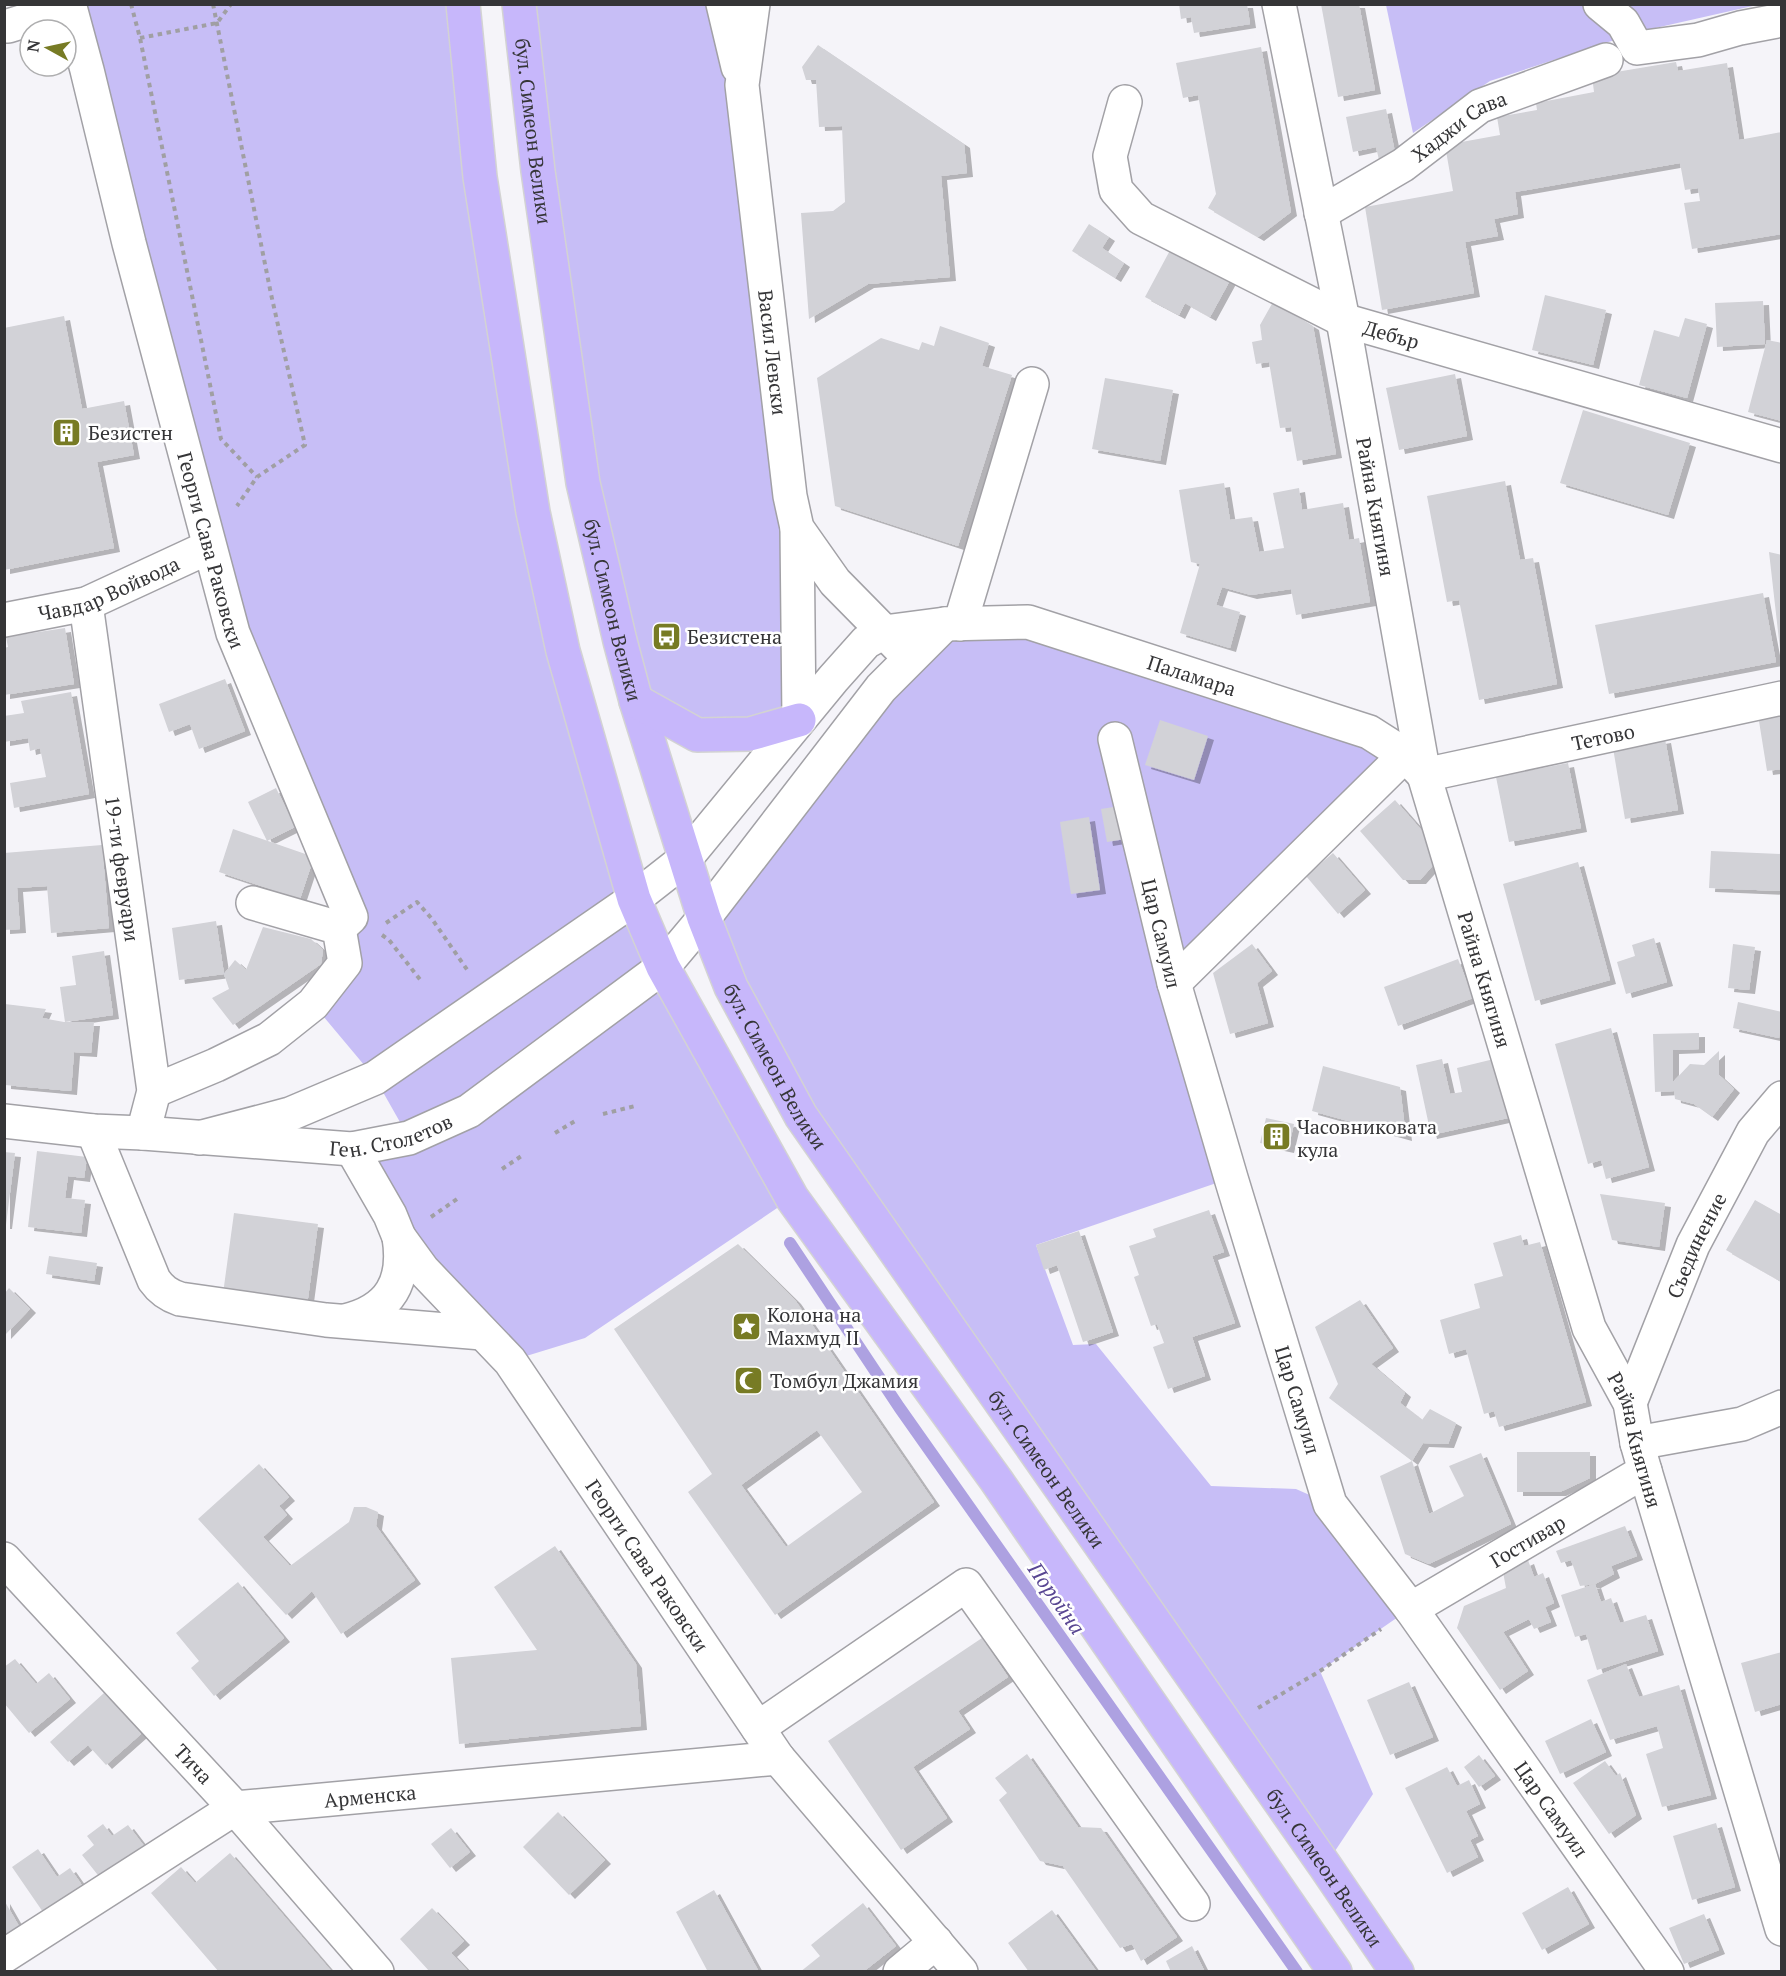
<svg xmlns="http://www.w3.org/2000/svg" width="1786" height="1976" viewBox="0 0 1786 1976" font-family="'PT Serif',serif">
  <defs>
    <filter id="shadow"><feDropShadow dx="6" dy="4" stdDeviation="0" flood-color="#0004"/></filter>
  </defs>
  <rect width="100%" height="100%" fill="#f5f4f9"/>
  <path fill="#c7bef6" d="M 69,5 L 463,5 L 533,512 L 634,899 L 792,1198 L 585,1338 L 510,1361 L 352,1149 L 409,1138 L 375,1078 L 313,1004 L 339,928 L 233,633 Z
    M 519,5 L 753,5 L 799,720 L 750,734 L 636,701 Z
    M 1386,5 L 1757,5 L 1642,31 L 1490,81 L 1413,133 Z
    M 1028,622 L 1405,755 L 1174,983 L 1231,1178 L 1036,1245 L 1073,1345 L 1096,1344 L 1211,1486 L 1296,1489 L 1330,1504 L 1411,1608 L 1320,1671 L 1373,1794 L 1325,1866 L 909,1271 L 704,918 L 945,624 Z"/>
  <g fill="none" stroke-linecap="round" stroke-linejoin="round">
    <path stroke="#ada1e1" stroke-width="12" d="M 790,1243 L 899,1407 L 1297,1972"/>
  </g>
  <path fill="#d2d2d7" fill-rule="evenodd" filter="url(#shadow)" d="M 1179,4 L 1247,4 L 1250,24 L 1194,33 L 1191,17 L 1181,19 Z
    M 1321,4 L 1359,4 L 1375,90 L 1338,97 Z
    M 818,45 L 964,144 L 967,173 L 941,176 L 950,277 L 868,284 L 809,319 L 801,213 L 833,211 L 845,202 L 842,126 L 819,127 L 816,80 L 806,80 L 802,67 Z
    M 1261,47 L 1291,212 L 1258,237 L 1208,208 L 1216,194 L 1198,95 L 1183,98 L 1176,63 Z
    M 1676,62 L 1678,71 L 1727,63 L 1739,140 L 1782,132 L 1782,234 L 1692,249 L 1684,203 L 1700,201 L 1698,188 L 1685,190 L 1680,163 L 1515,192 L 1518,214 L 1494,219 L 1498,236 L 1465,242 L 1474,293 L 1382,310 L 1365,207 L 1453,191 L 1445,145 L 1500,135 L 1497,117 L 1537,110 L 1536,103 L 1594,92 L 1592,76 Z
    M 1386,109 L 1396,157 L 1379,160 L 1376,147 L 1353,152 L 1346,117 Z
    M 1089,224 L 1109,237 L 1102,248 L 1124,263 L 1115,278 L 1072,251 Z
    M 1175,241 L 1234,273 L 1210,317 L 1185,303 L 1179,315 L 1145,297 Z
    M 1545,295 L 1606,310 L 1593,365 L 1532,350 Z
    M 1763,301 L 1765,344 L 1717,347 L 1715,303 Z
    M 1273,302 L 1313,326 L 1336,454 L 1297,461 L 1291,427 L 1280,428 L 1269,362 L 1256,364 L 1252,342 L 1262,340 L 1260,325 Z
    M 64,316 L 82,409 L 124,401 L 134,455 L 97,462 L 114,548 L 4,570 L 4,328 Z
    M 1685,318 L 1707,324 L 1687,398 L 1639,385 L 1654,330 L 1679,337 Z
    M 940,326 L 989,343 L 982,366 L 1012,375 L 958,546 L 835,506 L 817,378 L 881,338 L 919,350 L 922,342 L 934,346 Z
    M 1767,340 L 1782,343 L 1782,421 L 1748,412 Z
    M 1455,374 L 1467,436 L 1399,450 L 1386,388 Z
    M 1105,378 L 1173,390 L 1160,461 L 1092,449 Z
    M 1583,410 L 1690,443 L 1668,515 L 1560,483 Z
    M 1505,481 L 1520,560 L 1533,558 L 1557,684 L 1479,700 L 1459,600 L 1447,602 L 1427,496 Z
    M 1224,483 L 1230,520 L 1252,517 L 1259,552 L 1284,548 L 1273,493 L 1299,488 L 1302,510 L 1343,503 L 1349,540 L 1359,538 L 1370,602 L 1296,615 L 1291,589 L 1251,595 L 1222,587 L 1216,605 L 1240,612 L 1230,648 L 1180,633 L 1200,564 L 1191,562 L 1179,490 Z
    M 1769,552 L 1782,555 L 1782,649 L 1780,649 Z
    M 1763,593 L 1776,662 L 1609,694 L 1595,625 Z
    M 65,628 L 74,684 L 4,695 L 4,648 L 8,647 L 6,637 Z
    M 225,679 L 245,731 L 199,749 L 190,724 L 169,732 L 159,704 Z
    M 71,692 L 89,794 L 14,808 L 10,783 L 46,777 L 40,748 L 30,751 L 28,738 L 4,742 L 4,716 L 24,713 L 21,701 Z
    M 1782,711 L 1782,769 L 1767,771 L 1758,715 Z
    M 1160,720 L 1208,736 L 1194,780 L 1145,765 Z
    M 1665,739 L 1678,810 L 1625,819 L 1613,748 Z
    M 1568,763 L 1581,828 L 1509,842 L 1496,777 Z
    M 276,788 L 295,827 L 267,841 L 248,802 Z
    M 1395,800 L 1431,841 L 1436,862 L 1420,880 L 1403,880 L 1360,831 Z
    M 1126,805 L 1131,838 L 1107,842 L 1101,809 Z
    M 1089,817 L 1100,890 L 1071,894 L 1060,822 Z
    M 233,829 L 314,857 L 300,899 L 219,872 Z
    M 102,845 L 109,928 L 51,933 L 47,886 L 17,888 L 20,929 L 4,930 L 4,853 Z
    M 1711,851 L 1782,854 L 1782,891 L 1709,888 Z
    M 1333,853 L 1365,890 L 1338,914 L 1306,876 Z
    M 1578,862 L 1610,980 L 1535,1001 L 1503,884 Z
    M 216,921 L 224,974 L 179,980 L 172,928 Z
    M 263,927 L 311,939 L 323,950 L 321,964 L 233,1025 L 212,998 L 229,989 L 224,974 L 235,960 L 246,970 Z
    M 1654,938 L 1667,982 L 1626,994 L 1617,962 L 1635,956 L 1632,945 Z
    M 1252,944 L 1272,971 L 1257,983 L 1268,1023 L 1230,1034 L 1213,973 Z
    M 1733,944 L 1755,947 L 1749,990 L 1728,988 Z
    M 104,951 L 113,1015 L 65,1022 L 60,987 L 76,985 L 72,956 Z
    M 1458,959 L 1473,998 L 1398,1026 L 1384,987 Z
    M 1738,1002 L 1782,1012 L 1779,1038 L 1733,1028 Z
    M 5,1004 L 46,1009 L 42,1018 L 64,1022 L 94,1022 L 91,1053 L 74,1052 L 71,1091 L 5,1085 Z
    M 1611,1028 L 1649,1167 L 1606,1179 L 1601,1160 L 1588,1164 L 1555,1044 Z
    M 1699,1033 L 1699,1049 L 1673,1050 L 1673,1082 L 1690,1064 L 1704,1065 L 1719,1051 L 1719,1075 L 1734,1089 L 1712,1117 L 1694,1104 L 1675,1099 L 1674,1091 L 1655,1092 L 1653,1034 Z
    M 1442,1059 L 1450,1094 L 1462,1092 L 1457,1068 L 1494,1059 L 1508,1118 L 1431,1135 L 1416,1065 Z
    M 1323,1066 L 1400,1087 L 1406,1137 L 1312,1111 Z
    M 1266,1118 L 1294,1124 L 1288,1149 L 1260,1143 Z
    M 37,1151 L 87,1157 L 84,1178 L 68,1176 L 65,1198 L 85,1200 L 81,1233 L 28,1227 Z
    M 4,1152 L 15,1153 L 6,1225 L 4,1225 Z
    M 1600,1194 L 1665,1203 L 1659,1247 L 1612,1240 Z
    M 1755,1200 L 1782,1215 L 1782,1282 L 1726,1250 Z
    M 1209,1210 L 1224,1252 L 1212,1256 L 1235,1323 L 1192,1337 L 1205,1376 L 1168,1389 L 1153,1347 L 1164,1343 L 1157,1324 L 1151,1326 L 1134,1277 L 1139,1275 L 1129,1246 L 1156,1237 L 1153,1229 Z
    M 234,1213 L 318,1224 L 306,1313 L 222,1301 Z
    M 1079,1231 L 1113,1332 L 1083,1342 L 1057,1265 L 1044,1270 L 1036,1245 Z
    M 1521,1235 L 1524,1246 L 1540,1242 L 1586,1402 L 1499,1427 L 1494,1411 L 1484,1414 L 1466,1349 L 1449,1354 L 1440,1320 L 1480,1308 L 1474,1284 L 1503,1276 L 1493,1243 Z
    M 738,1244 L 795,1300 L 934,1502 L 775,1615 L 688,1492 L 712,1474 L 614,1329 ZM 817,1430 L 862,1492 L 786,1547 L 741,1485 Z
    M 49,1256 L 97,1263 L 94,1281 L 46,1274 Z
    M 9,1288 L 30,1309 L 5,1335 L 5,1293 Z
    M 1360,1300 L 1393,1348 L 1371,1364 L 1405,1393 L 1400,1403 L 1422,1420 L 1430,1409 L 1456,1423 L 1448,1444 L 1423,1443 L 1412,1461 L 1329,1398 L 1338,1384 L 1315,1327 Z
    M 1517,1452 L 1590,1452 L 1590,1478 L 1560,1492 L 1517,1492 Z
    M 1481,1453 L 1511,1524 L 1429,1564 L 1405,1554 L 1380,1476 L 1412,1461 L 1429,1514 L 1464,1496 L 1449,1466 Z
    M 259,1464 L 289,1497 L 279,1506 L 287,1515 L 263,1537 L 290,1566 L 349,1522 L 354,1507 L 366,1507 L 378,1512 L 376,1526 L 415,1580 L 341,1634 L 312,1591 L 286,1615 L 198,1519 Z
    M 1625,1526 L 1637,1556 L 1611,1566 L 1614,1574 L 1595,1584 L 1580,1586 L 1571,1560 L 1561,1563 L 1556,1551 Z
    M 555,1546 L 636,1664 L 641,1726 L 459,1744 L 451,1658 L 537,1650 L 494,1587 Z
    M 1528,1560 L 1534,1577 L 1543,1573 L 1554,1603 L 1545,1607 L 1551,1622 L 1534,1629 L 1529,1619 L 1503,1632 L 1528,1671 L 1500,1690 L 1457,1628 L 1464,1606 L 1506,1588 L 1503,1572 Z
    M 238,1582 L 284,1638 L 214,1696 L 191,1668 L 199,1661 L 176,1633 Z
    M 1595,1584 L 1601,1602 L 1611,1598 L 1620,1623 L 1646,1615 L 1658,1651 L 1597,1670 L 1586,1634 L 1575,1637 L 1561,1595 Z
    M 982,1638 L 1008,1677 L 958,1711 L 970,1729 L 913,1767 L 947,1818 L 901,1850 L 828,1741 Z
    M 1782,1652 L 1782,1704 L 1755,1712 L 1741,1663 Z
    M 15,1659 L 36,1684 L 49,1673 L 70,1699 L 29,1733 L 4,1703 L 4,1667 Z
    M 1626,1664 L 1639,1697 L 1679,1685 L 1711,1795 L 1662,1807 L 1646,1754 L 1663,1748 L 1657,1726 L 1610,1740 L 1587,1680 Z
    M 1409,1682 L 1433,1737 L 1390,1755 L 1367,1700 Z
    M 104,1693 L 141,1734 L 106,1765 L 88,1745 L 68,1762 L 50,1742 Z
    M 1591,1719 L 1606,1752 L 1560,1774 L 1545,1741 Z
    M 1027,1754 L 1078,1827 L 1101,1828 L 1177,1937 L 1141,1961 L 1132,1944 L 1120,1948 L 1063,1866 L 1040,1861 L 999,1800 L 1007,1793 L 995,1778 Z
    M 1479,1755 L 1495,1776 L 1479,1787 L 1464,1767 Z
    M 1605,1761 L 1616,1776 L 1620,1773 L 1636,1815 L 1609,1834 L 1573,1783 Z
    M 1447,1767 L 1457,1786 L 1469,1780 L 1480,1804 L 1466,1811 L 1478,1836 L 1470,1840 L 1478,1857 L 1447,1873 L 1405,1788 Z
    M 558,1812 L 605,1860 L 569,1895 L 523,1847 Z
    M 1716,1823 L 1735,1887 L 1692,1900 L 1673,1836 Z
    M 103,1824 L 112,1836 L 128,1825 L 144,1846 L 101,1879 L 82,1855 L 94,1845 L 87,1836 Z
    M 451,1828 L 470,1852 L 450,1868 L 431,1844 Z
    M 38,1849 L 57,1877 L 70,1868 L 84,1888 L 45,1915 L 12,1867 Z
    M 230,1853 L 332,1972 L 219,1972 L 151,1893 L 181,1867 L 195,1883 Z
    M 1568,1887 L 1589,1924 L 1542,1950 L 1522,1913 Z
    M 714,1890 L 759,1972 L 708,1972 L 676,1912 Z
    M 4,1900 L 20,1928 L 4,1937 Z
    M 863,1903 L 896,1946 L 863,1972 L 800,1972 L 820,1956 L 811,1945 Z
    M 432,1908 L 464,1941 L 451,1953 L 469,1972 L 430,1972 L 400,1939 Z
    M 1052,1910 L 1068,1932 L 1097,1972 L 1029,1972 L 1008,1943 Z
    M 1704,1914 L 1719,1950 L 1684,1964 L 1669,1928 Z
    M 1192,1946 L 1205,1972 L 1171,1972 L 1166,1961 Z"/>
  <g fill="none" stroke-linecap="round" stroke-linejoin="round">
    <defs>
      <g id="minor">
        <path d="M 723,4 L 738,67"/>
        <path id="s1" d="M 753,4 L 742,85 L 790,496 L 797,528 L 835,582 L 899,647"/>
        <path id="s2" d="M 1279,4 L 1343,320 L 1424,775 L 1589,1328 L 1630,1403 L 1637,1443 L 1645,1471 L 1782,1929"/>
        <path d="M 1600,4 L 1623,23 L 1637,48 L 1698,40 L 1740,28 L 1782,20"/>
        <path id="s3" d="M 8,26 L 70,7 L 87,70 L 129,243 L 233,633 L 351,917 L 339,928"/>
        <path id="s4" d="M 1125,102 L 1110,156 L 1116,190 L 1141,218 L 1343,320 L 1782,446"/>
        <path id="s5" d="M 1321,213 L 1403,165 L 1480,106 L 1606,60"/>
        <path d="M 797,528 L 799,720"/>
        <path id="s6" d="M 86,604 L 154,1091 L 143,1133"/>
        <path id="s7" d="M 4,620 L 86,604 L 209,547"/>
        <path d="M 960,624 L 1032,384"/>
        <path id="s8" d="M 1115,739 L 1174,983 L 1231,1178 L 1330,1504 L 1411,1609 L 1667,1972"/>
        <path id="s9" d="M 1424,775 L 1782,698"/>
        <path d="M 1174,983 L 1405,755"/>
        <path d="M 154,1091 L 216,1065 L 269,1039 L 313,1004 L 345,963 L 339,928 L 253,903"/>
        <path id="s10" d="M 4,1121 L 93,1131 L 143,1133 L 352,1149 L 409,1138 L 469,1111 L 663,967 L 704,918 L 881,688 L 945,624"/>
        <path d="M 93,1131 L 154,1280 C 161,1290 168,1295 180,1299 L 326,1320 L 482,1333"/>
        <path id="s11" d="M 199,1138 L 290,1114 L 375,1078 L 634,899 L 685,859 L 833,679 L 866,642 L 884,632 L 945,624 L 1028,622 L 1369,732 L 1405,755 L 1424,775"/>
        <path id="s12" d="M 352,1149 L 390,1215 L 399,1237 L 423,1270 L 510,1361 L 778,1758 L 961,1972"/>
        <path d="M 345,1321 C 391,1310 406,1281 399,1237"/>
        <path id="s13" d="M 1630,1403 L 1693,1245 L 1753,1132 L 1782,1098"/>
        <path d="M 1637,1443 L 1742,1424 L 1782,1407"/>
        <path id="s14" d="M 4,1559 L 235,1808 L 377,1972"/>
        <path id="s15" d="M 1411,1609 L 1645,1471"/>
        <path d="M 758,1728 L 966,1585 L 1193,1904"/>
        <path id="s16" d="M 4,1956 L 235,1808 L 778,1758"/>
        <path d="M 900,1972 L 936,1942"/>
      </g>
      <g id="major">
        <path d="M 463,4 L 480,177 L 533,512 L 563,651 L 634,899 L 663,967 L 792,1198 L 996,1480 L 1335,1972"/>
        <path id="s17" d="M 519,4 L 538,171 L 583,483 L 620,641 L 636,701 L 704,918 L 731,987 L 801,1116 L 1325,1866 L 1397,1972"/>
        <path d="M 636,701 L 697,735 L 750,734 L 799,720"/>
      </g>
    </defs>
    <use href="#minor" stroke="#a2a1a6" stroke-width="36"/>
    <use href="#major" stroke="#d3d3d3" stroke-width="36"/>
    <path stroke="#a09fa3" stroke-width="4" stroke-dasharray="4.5 4.5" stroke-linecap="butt" d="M 131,4 L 140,38 L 221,439 L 257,477
      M 213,4 L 271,294 L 305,445 L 257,477 L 237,506
      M 140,38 L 217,23 L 231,4
      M 386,923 L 417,902 L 432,919 L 468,971
      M 382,935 L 389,940 L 422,982
      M 603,1114 L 635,1106
      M 555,1133 L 575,1121
      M 502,1169 L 523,1155
      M 431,1217 L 460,1197
      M 1258,1708 L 1320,1671 L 1381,1629"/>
    <use href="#minor" stroke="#fff" stroke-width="33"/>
    <use href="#major" stroke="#c7b7fb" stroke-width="33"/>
  </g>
  <defs>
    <symbol id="building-square" viewBox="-11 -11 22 22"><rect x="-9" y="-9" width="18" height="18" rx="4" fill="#777b24" stroke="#fff"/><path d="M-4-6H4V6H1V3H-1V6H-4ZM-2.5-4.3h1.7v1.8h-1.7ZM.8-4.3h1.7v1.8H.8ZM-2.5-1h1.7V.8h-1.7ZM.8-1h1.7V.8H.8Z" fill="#fff"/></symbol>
    <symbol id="bus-square" viewBox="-11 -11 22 22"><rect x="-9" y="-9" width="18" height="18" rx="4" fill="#777b24" stroke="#fff"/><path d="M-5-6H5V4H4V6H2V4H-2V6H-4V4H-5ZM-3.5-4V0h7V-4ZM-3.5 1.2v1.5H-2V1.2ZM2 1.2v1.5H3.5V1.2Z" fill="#fff"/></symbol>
    <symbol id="sight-square" viewBox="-11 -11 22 22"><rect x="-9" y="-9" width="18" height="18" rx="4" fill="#777b24" stroke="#fff"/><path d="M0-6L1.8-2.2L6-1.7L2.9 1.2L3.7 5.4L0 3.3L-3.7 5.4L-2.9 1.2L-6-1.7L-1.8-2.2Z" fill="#fff"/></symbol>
    <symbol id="mosque-square" viewBox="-11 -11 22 22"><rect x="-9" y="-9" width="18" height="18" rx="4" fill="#777b24" stroke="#fff"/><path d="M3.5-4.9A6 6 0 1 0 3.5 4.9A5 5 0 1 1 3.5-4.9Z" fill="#fff"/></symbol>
  </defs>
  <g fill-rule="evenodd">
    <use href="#building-square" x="50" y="416" width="33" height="33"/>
    <use href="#bus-square" x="650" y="620" width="33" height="33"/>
    <use href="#building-square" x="1260" y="1120" width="33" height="33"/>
    <use href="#sight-square" x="730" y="1310" width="33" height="33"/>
    <use href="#mosque-square" x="732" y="1364" width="33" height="33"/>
  </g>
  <g text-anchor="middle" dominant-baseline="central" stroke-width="5" stroke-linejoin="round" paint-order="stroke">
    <g font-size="20" fill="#353537" stroke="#fff">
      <text stroke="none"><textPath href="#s5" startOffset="164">Хаджи Сава</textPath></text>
      <text stroke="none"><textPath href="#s17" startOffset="128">бул. Симеон Велики</textPath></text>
      <text stroke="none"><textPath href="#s4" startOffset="405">Дебър</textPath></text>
      <text stroke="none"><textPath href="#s1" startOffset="351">Васил Левски</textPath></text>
      <text stroke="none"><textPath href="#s2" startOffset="512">Райна Княгиня</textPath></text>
      <text stroke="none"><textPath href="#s3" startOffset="626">Георги Сава Раковски</textPath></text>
      <text stroke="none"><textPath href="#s7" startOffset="110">Чавдар Войвода</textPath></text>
      <text stroke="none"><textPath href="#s17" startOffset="614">бул. Симеон Велики</textPath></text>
      <text stroke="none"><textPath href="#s11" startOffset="1186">Паламара</textPath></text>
      <text stroke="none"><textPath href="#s9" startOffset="183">Тетово</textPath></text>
      <text stroke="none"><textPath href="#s6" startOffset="267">19-ти февруари</textPath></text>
      <text stroke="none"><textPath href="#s8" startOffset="200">Цар Самуил</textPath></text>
      <text stroke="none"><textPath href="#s2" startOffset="998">Райна Княгиня</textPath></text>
      <text stroke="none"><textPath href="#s17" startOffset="1100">бул. Симеон Велики</textPath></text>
      <text stroke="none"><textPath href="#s10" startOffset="390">Ген. Столетов</textPath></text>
      <text stroke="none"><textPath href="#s13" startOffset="171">Съединение</textPath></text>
      <text stroke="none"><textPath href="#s8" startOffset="686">Цар Самуил</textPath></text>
      <text stroke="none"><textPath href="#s2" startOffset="1484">Райна Княгиня</textPath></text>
      <text stroke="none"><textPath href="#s17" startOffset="1586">бул. Симеон Велики</textPath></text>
      <text stroke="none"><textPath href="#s15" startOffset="135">Гостивар</textPath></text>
      <text stroke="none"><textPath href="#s12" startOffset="513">Георги Сава Раковски</textPath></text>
      <text stroke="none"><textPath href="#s14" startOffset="279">Тича</textPath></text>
      <text stroke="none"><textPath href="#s16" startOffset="410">Арменска</textPath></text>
      <text stroke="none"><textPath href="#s8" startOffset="1172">Цар Самуил</textPath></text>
      <text stroke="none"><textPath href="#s17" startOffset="2072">бул. Симеон Велики</textPath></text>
    </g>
    <g font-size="20" fill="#353537" stroke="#fff" text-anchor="start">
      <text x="88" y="432">Безистен</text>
      <text x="687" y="636">Безистена</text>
      <text x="1297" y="1126">Часовниковата<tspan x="1297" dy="23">кула</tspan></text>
      <text x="767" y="1314">Колона на<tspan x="767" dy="23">Махмуд II</tspan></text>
      <text x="770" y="1380">Томбул Джамия</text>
    </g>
    <g font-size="21" font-style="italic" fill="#584692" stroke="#fff">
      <text transform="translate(1057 1598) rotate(55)">Поройна</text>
    </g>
  </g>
  <rect width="1786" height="1976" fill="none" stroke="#353537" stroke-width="12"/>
  <g transform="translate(48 48) rotate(278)"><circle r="28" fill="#ffffff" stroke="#aeaeaf" stroke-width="1.5"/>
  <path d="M0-4.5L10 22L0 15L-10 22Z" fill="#777b24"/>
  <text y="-9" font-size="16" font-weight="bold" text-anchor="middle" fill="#353537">N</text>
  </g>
</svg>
